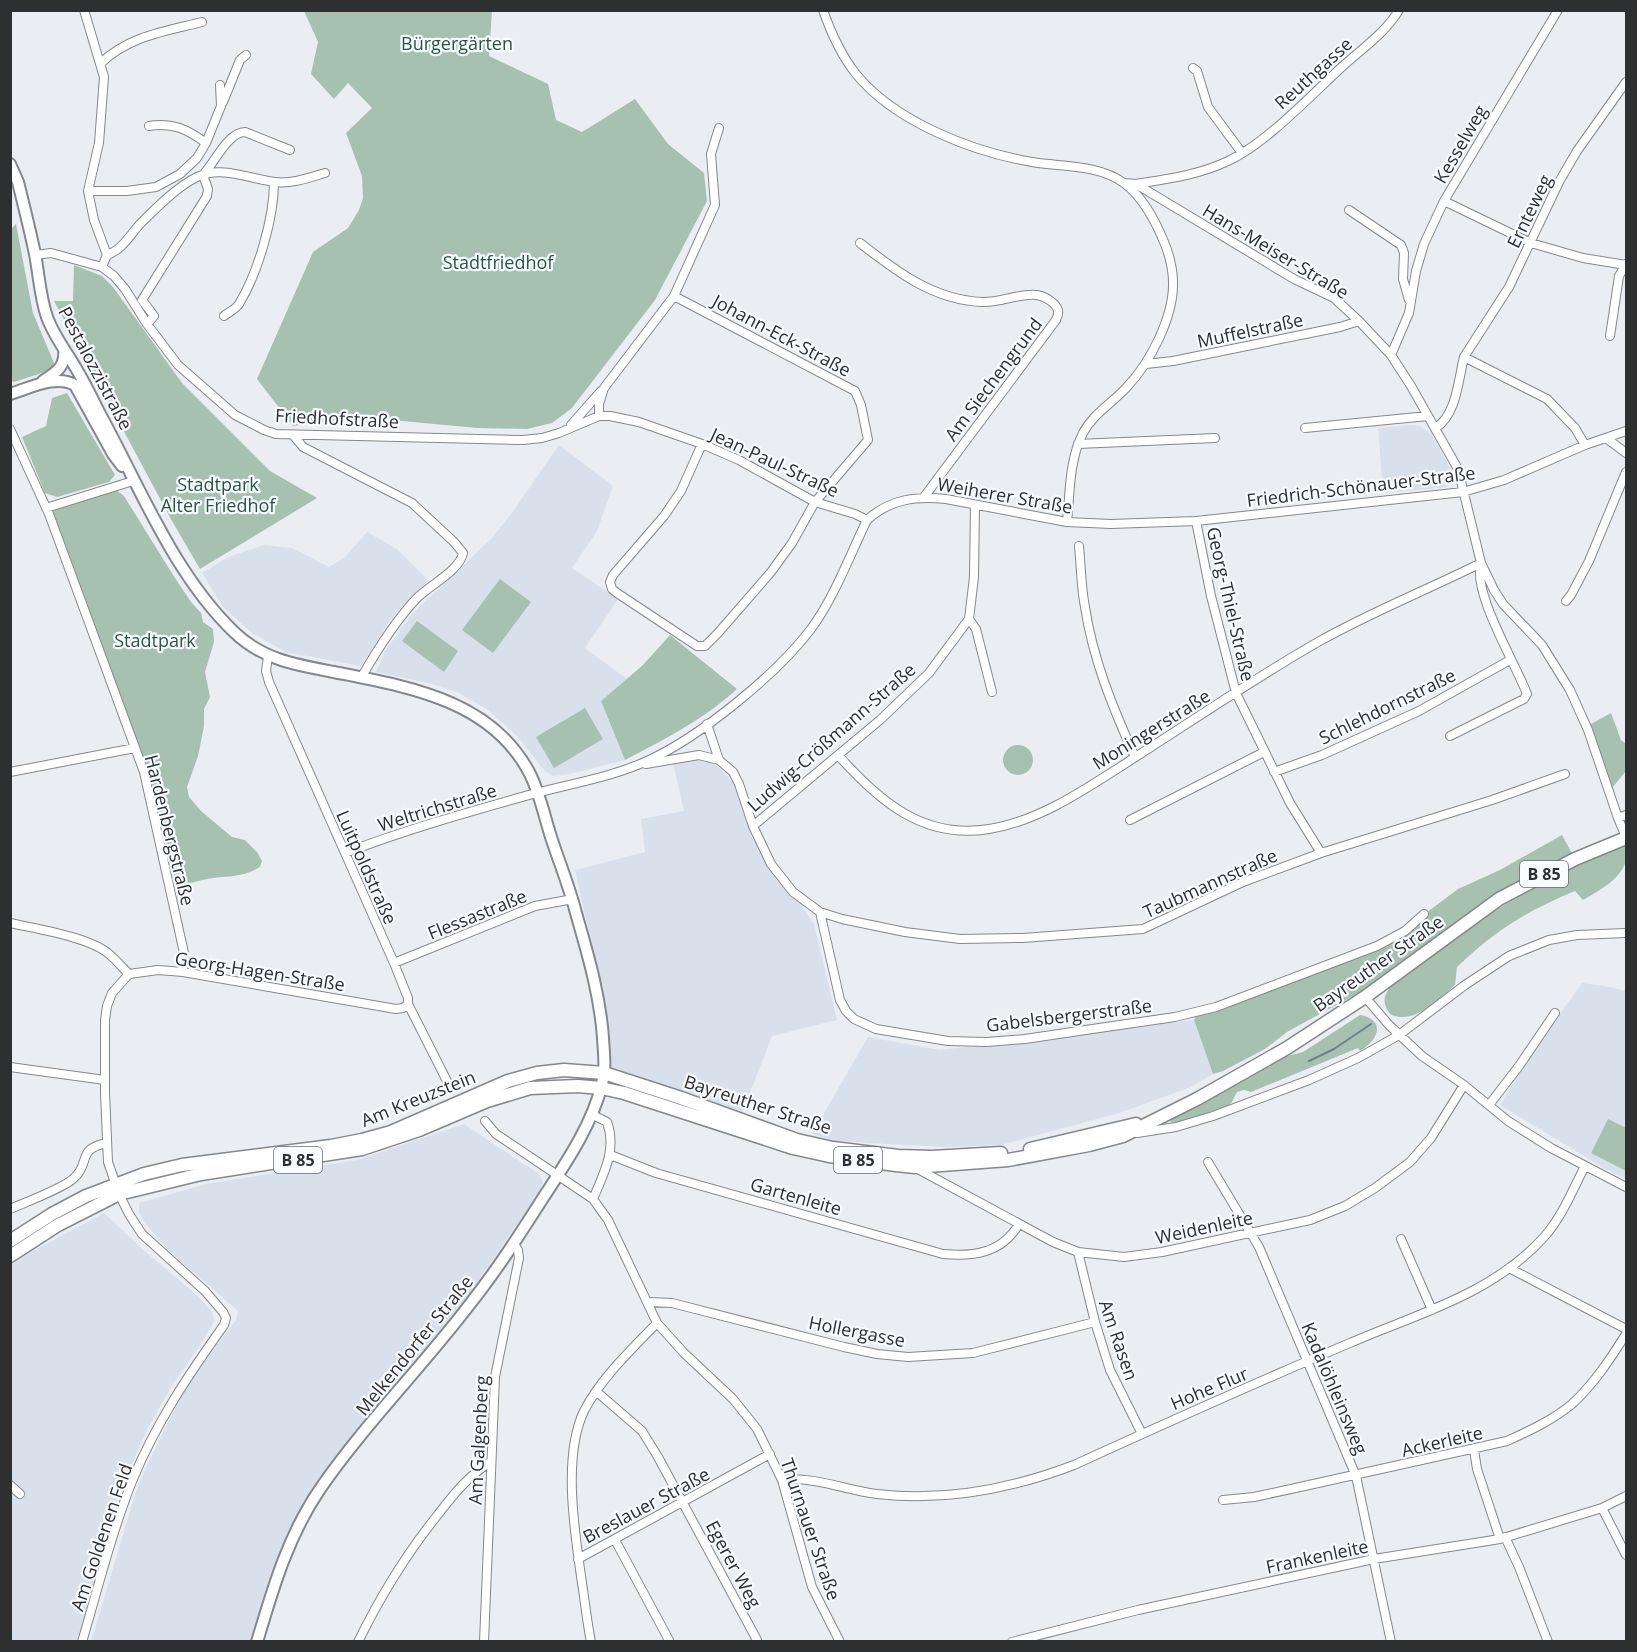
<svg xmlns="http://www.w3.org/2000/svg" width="1637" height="1652" viewBox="0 0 1637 1652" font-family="'Open Sans',sans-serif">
  <rect width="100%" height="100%" fill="#eaeef2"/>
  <path fill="#d8e1eb" d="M 1412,425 L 1420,426 L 1432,434 L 1452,472 L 1452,482 L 1446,487 L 1441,488 L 1383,493 L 1378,428 Z
    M 559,445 L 613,486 L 597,531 L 572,568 L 618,599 L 585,648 L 627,679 L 601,701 L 625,760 L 570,774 L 553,776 L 544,770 L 516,735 L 488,710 L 459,693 L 432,684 L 376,672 L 385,651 L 412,614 L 491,539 L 511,514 Z
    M 367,532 L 397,549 L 429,581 L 411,597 L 391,619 L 361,666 L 286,652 L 252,633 L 223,607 L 202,573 L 228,557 L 264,545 L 292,548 L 329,567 L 345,557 Z
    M 695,759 L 707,760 L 720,768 L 734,784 L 751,834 L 775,878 L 800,903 L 814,924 L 837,1020 L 772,1036 L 742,1113 L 612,1071 L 606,1011 L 575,870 L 645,852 L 641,819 L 684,811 L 673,763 Z
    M 1582,983 L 1605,986 L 1626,991 L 1626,1179 L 1602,1167 L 1500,1105 L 1524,1064 Z
    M 1194,1020 L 1213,1074 L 1189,1088 L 1119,1113 L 1001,1145 L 947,1147 L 904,1145 L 836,1141 L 812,1134 L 868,1037 L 940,1050 Z
    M 464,1124 L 539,1174 L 543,1182 L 540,1191 L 467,1297 L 381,1400 L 313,1486 L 284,1543 L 250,1641 L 91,1642 L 135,1494 L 147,1465 L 182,1394 L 194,1375 L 236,1320 L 238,1311 L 168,1250 L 144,1222 L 139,1212 L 139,1203 L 206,1184 L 357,1160 Z
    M 104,1213 L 148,1254 L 198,1296 L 213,1313 L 214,1321 L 200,1346 L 173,1384 L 148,1428 L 125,1480 L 116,1503 L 78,1641 L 11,1641 L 10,1266 L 27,1254 Z"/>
  <path fill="#a6c1b0" d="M 304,11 L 492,11 L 489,56 L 548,84 L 556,120 L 582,132 L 635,99 L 668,144 L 704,173 L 707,201 L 655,300 L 572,408 L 552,423 L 527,429 L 477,428 L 381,419 L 320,422 L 293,426 L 257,379 L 313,252 L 348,228 L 359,210 L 363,198 L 362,176 L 346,133 L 372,108 L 348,83 L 334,99 L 311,74 L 318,42 Z
    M 16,224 L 33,313 L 54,363 L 51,370 L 14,382 L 10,380 L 10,230 Z
    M 74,265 L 102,276 L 113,287 L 182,383 L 270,471 L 317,498 L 200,569 L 172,521 L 54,301 L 73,301 Z
    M 67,393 L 115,475 L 109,482 L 57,497 L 45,493 L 22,437 L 46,426 L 52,398 Z
    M 116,490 L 124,496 L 173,575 L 191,602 L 201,613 L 203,622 L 213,629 L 214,642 L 205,672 L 210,697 L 204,709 L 204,726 L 198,756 L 187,787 L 189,797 L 201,811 L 232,837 L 245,840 L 257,852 L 262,861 L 260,867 C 244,877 231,876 214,878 C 202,879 189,884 177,887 L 146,769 L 51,511 Z
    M 500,579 L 531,602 L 493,653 L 462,630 Z
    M 417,621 L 458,651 L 444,672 L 402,641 Z
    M 670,635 L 737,689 C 703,720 665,739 625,760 L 601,701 L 643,665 Z
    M 585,708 L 603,739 L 554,768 L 536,737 Z
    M 1611,713 L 1621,740 L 1626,744 L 1626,771 L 1612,788 L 1589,725 Z
    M1003 760a15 15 0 1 1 30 0a15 15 0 1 1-30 0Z
    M 1562,835 L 1575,859 L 1541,876 L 1365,997 L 1358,993 L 1287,1032 L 1265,1049 L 1223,1071 L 1213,1074 L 1194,1020 L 1199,1011 L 1390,940 L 1458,889 L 1500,870 Z
    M 1626,843 C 1632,874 1606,886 1583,900 L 1575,891 C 1525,912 1496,930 1457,967 L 1455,985 C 1439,1000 1412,1026 1390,1014 C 1381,1002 1384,996 1392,984 L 1487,915 L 1590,857 Z
    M 1360,1015 C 1387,1020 1378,1041 1360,1051 L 1358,1048 L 1251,1092 L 1244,1090 L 1237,1092 C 1235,1095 1233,1102 1230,1104 C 1222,1112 1181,1124 1170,1122 L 1173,1118 L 1284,1057 L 1303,1052 Z
    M 1608,1119 L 1626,1128 L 1626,1171 L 1591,1153 Z"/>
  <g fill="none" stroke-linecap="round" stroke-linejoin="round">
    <path stroke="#6b828c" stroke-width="2" d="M 1309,1061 L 1334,1049 L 1371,1024"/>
    <defs>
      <path id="street" d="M 84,10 L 104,77 L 99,143 L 88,191 L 94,220 L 107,255
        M 823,10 C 831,33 841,55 856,74 C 895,122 973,152 1032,162 C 1062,167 1098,164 1124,183 C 1142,196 1156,222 1164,242 C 1169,253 1173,270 1173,282 C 1174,317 1150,363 1126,388 C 1112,403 1093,414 1083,433 C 1069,460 1070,493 1067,522
        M 101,63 C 129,36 166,31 202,22
        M 1193,68 L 1197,71 L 1208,107 L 1242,153
        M 223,102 L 240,60 L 246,55
        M 149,126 C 172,122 187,129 206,143
        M 1124,183 L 1136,184 L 1294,279 L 1334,298 L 1359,321 L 1391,355 L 1411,386 L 1458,469 L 1481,563 L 1494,590 L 1503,604 L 1542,645 L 1570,690 L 1588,730 L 1618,818 L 1626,815
        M 1136,184 C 1167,179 1199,175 1228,161 C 1267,143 1312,94 1344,65 C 1363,48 1386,32 1399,10
        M 88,191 L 127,191 L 156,187 L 180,174 L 197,158 L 206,143 L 221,106 L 220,85
        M 1444,201 L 1531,243 L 1583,258 L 1626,265
        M 1349,210 L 1401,245 L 1404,253 L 1403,279 L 1409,300
        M 860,243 C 897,272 934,300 982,302 C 1000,303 1019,293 1037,295 C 1044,296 1057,303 1058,311 C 1059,314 1057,317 1056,320 L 924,497
        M 35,255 L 51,253 L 102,267 L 114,276 L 125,289 L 147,324 L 178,365 L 235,415 L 264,430 L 276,434 L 523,440 L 542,438 L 559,433 L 599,416 L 610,416 L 639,422 L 702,444 L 739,460 L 815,502 L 855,514 L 867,520
        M 102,267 L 107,255 C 122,250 130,235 140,224 C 156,208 178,186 197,177 C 222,165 250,179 275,182 C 292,184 308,178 325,173
        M 674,296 L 855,391 L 861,405 L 868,440 L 815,502 L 792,543 L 771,572 L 718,633 L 705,646 L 697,646 L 617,593 L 612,589 L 610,582 L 613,575 L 664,516 L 681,491 L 702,444
        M 224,316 C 229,312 236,309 239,304 C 258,273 274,218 274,182
        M 147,324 L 154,316 L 142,300 L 207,196 L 208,189 L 203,175 C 215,162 228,132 245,132 L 290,150
        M 1610,336 L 1619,276 L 1626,264
        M 1391,355 L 1409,313 L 1416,271 L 1424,244 L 1444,201 L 1558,10
        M 1146,364 L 1173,361 L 1340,327 L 1359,321
        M 599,416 L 599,404 L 604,388 L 674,296 L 715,205 L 711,154 L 719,128
        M 571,425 L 601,391
        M 1305,428 L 1428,416
        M 1436,428 C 1457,413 1458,381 1464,357
        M 10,429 L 49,514 L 144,772 L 184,953 L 183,972
        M 293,435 L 303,447 L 412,503 L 454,542 L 463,553 C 460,570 430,585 417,598 C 395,621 377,650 361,678
        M 1606,438 L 1626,453
        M 1078,444 L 1215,438
        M 1585,445 L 1575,428 L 1547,399 L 1464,357 L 1509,287 L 1559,182 L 1577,151 L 1626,82
        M 46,508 L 133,481
        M 1196,521 L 1211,596 L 1236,693 L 1290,803 L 1321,853
        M 1079,546 C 1081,566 1081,587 1085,607 C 1093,660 1113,708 1135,757
        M 1566,601 L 1571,595 L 1589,561 L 1626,472
        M 969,619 L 976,629 L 992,692
        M 268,656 L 266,671 L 269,682 L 394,963 L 408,998 L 408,1004 L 450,1087
        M 707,724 L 719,760 L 733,772 L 739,784 L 753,826 L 771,864 L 793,892 L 820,912 L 840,1000 L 846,1011 L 854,1019 L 876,1029 L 948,1041 L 987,1042 L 1025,1039 L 1106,1027 L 1175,1017 L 1216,1007 L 1377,946 L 1405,931 L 1424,914
        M 1450,736 L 1524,699 L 1527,694 C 1516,664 1472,593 1481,563
        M 838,755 C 878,800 923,840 989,829 C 1041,821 1090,786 1134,758 C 1195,719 1255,678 1318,642 C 1371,612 1427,590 1481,563
        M 646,764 L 699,755 L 719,760
        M 10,772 L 135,748
        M 1274,772 L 1322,755 L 1419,711 L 1510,660
        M 1618,818 L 1626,837
        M 1130,820 L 1264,752
        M 753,826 L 880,720 L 929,673 L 969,619 L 974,577 L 975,505
        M 345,853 C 407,829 472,811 536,793 C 574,783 613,777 649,760 C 701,736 776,675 811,629 C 834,598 850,555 867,520 C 890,499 916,496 946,499 L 1067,522 L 1111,524 L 1196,521 L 1463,492 L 1504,480 L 1585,445 L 1626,431
        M 820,912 L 842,919 L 905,932 L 960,939 L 1023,938 L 1143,929 L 1243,882 L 1321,853 L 1492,800 L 1565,774
        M 10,923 C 37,929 89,937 109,954 C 116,960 123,968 129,974
        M 394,963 L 535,906 L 573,899
        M 129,974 L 158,970 L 183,972 L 396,1009 L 403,1008 L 408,1004
        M 1365,997 L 1389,1025 L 1422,1056 L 1464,1085 L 1508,1121 L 1551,1148 L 1626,1187
        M 10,1067 L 105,1080
        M 1489,1105 L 1519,1066 L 1555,1013
        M 591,1114 L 607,1122 C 617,1149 604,1173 593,1199
        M 485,1121 L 496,1134 L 593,1199 L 608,1220 L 657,1323 L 684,1353 L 733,1399 L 757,1429 L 782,1480 L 812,1587 L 840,1642
        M 1137,1133 L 1176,1127 L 1213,1116 L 1309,1080 L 1358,1058 L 1399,1035 L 1465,985 L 1509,956 L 1549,940 L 1577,935 L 1626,933
        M 610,1158 L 613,1156 L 656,1173 L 943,1254 C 974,1257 1002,1253 1019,1224
        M 1208,1162 L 1259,1247 L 1356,1476 L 1391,1642
        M 916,1168 L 1053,1242 L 1078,1252 L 1124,1257 L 1162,1252 L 1310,1220 L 1345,1206 L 1375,1188 L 1410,1162 L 1431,1138 L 1464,1085
        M 10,1209 C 26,1202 64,1188 74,1178 C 91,1163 76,1149 107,1143
        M 1401,1239 L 1432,1310
        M 1078,1252 L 1095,1322 L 1110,1370 L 1142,1434
        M 1509,1268 L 1626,1329
        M 649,1302 L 672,1303 L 844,1347 L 877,1354 L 908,1357 L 973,1353 L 1095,1322
        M 597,1392 L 642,1431 L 658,1457 L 757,1640 L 755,1642
        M 1474,1450 L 1477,1469 L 1500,1539
        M 782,1480 C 813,1476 846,1490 877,1494 C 945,1502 1011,1489 1074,1465 C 1166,1423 1257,1382 1350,1343 C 1417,1314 1493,1294 1544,1237 C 1562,1217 1573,1189 1585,1166
        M 10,1485 L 20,1494
        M 1223,1500 L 1254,1497 L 1300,1487 L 1507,1441 C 1529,1431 1553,1420 1572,1404 C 1594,1384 1611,1358 1626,1334
        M 1602,1508 L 1626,1555
        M 1505,1537 L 1519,1567 L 1548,1642
        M 615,1540 L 670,1642
        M 578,1559 L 770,1454
        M 82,1642 C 98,1588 112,1531 133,1479 C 156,1423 189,1374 224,1325 L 226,1318 L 223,1312 L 205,1291 L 142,1234 L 129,1214 L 119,1194 L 108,1162 L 105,1093 L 105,1020 L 107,1006 L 112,993 L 129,974
        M 358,1642 C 380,1597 405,1556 436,1517 C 454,1494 465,1479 490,1462
        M 484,1642 L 495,1377 L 519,1258 L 518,1250 L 514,1244
        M 591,1642 C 587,1622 585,1602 582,1583 C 575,1534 562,1457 584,1411 C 601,1378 631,1350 657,1323
        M 1012,1642 L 1138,1610 L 1374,1559 L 1500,1539 L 1602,1508 L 1626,1496"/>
      <path id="secondary" d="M 10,164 L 18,182 C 24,206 30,230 35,254 C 39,275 40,297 47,317 C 53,334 65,350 74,365 C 84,381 92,398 100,414 C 140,487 173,573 234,632 C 263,660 297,665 334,672 C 409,687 492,700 530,774 C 541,796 545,820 553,843 C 561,867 570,889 576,913 C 588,955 600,995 603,1038 C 604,1054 606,1069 602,1084 C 592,1125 566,1163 543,1198 C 520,1234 497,1270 470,1304 C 422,1367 365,1424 320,1489 C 288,1536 273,1588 257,1642
        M 43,381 C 57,372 66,366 64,349
        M 10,394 C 30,388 56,374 75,385 L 113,454 L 122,466"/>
      <path id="primary" d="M 1030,1149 L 1136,1124
        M 10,1241 L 52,1214 L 86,1196 L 144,1174 L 182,1165 L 331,1146 L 362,1140 L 391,1132 L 508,1081 L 537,1073 L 564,1070 L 604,1073 L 681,1098 L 797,1140 L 833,1148 L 898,1156 L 932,1157 L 1001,1153
        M 10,1256 L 58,1225 L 119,1194 L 201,1174 L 362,1149 L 419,1130 L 487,1101 L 530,1088 L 578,1086 L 601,1088 L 624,1093 L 793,1148 L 829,1156 L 896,1165 L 915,1167 L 1008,1160 L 1089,1145 L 1123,1136 L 1197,1099 L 1287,1048 L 1365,997 L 1499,899 L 1575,859 L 1626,838"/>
    </defs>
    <use href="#street" stroke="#84888c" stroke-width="10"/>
    <use href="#secondary" stroke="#84888c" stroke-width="14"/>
    <use href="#primary" stroke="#84888c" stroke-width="15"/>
    <use href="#street" stroke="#fff" stroke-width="8"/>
    <use href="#secondary" stroke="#fff" stroke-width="10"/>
    <use href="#primary" stroke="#fff" stroke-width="12"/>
  </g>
  <g text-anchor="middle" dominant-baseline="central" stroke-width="4.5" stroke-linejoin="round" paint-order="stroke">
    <g fill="#f8fbff" stroke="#6a6c6e" stroke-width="1.5">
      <rect x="1520" y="861" width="48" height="26" rx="4.5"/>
      <rect x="274" y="1147" width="48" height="26" rx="4.5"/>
      <rect x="834" y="1147" width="48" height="26" rx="4.5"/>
    </g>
    <g font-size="16" font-weight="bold" fill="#2d2f30">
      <text x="1544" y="874">B 85</text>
      <text x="298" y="1160">B 85</text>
      <text x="858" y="1160">B 85</text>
    </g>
    <g font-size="18" fill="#26583d" stroke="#f8fbff">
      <text x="457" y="43">Bürgergärten</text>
      <text x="498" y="262">Stadtfriedhof</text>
      <text x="218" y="484">Stadtpark<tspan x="218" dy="21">Alter Friedhof</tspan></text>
      <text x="155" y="640">Stadtpark</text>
    </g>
    <g font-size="18" fill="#2d2f30" stroke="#f8fbff">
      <text transform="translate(1313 73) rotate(-42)">Reuthgasse</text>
      <text transform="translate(1460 144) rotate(-60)">Kesselweg</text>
      <text transform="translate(1529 211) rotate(-64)">Ernteweg</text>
      <text transform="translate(1276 251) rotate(31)">Hans-Meiser-Straße</text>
      <text transform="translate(1250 330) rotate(-12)">Muffelstraße</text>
      <text transform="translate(782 335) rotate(28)">Johann-Eck-Straße</text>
      <text transform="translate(96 368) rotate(62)">Pestalozzistraße</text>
      <text transform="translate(993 379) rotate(-53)">Am Siechengrund</text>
      <text transform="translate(337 418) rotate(3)">Friedhofstraße</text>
      <text transform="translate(775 462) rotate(25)">Jean-Paul-Straße</text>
      <text transform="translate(1361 486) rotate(-7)">Friedrich-Schönauer-Straße</text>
      <text transform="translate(1005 495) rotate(10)">Weiherer Straße</text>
      <text transform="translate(1231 604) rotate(77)">Georg-Thiel-Straße</text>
      <text transform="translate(1387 706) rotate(-26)">Schlehdornstraße</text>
      <text transform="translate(1151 729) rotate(-32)">Moningerstraße</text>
      <text transform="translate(831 737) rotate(-41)">Ludwig-Crößmann-Straße</text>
      <text transform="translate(437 807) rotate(-17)">Weltrichstraße</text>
      <text transform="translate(170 830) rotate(76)">Hardenbergstraße</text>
      <text transform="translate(367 867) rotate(66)">Luitpoldstraße</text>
      <text transform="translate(1210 883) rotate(-24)">Taubmannstraße</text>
      <text transform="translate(477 914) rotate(-22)">Flessastraße</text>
      <text transform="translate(1378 963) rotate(-35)">Bayreuther Straße</text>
      <text transform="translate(260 971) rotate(9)">Georg-Hagen-Straße</text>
      <text transform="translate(1069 1015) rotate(-7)">Gabelsbergerstraße</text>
      <text transform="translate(418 1098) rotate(-22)">Am Kreuzstein</text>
      <text transform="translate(758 1104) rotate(18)">Bayreuther Straße</text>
      <text transform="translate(796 1196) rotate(16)">Gartenleite</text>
      <text transform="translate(1204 1227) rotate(-12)">Weidenleite</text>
      <text transform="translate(857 1331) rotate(11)">Hollergasse</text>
      <text transform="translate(1119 1340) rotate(71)">Am Rasen</text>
      <text transform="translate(414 1345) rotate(-51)">Melkendorfer Straße</text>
      <text transform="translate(1209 1388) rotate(-23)">Hohe Flur</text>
      <text transform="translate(1335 1388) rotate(67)">Kadalöhleinsweg</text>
      <text transform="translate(478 1440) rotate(-87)">Am Galgenberg</text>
      <text transform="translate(1442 1441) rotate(-13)">Ackerleite</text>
      <text transform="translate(646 1505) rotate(-28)">Breslauer Straße</text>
      <text transform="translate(811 1529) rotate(71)">Thurnauer Straße</text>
      <text transform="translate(101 1537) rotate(-71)">Am Goldenen Feld</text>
      <text transform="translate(1317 1556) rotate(-12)">Frankenleite</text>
      <text transform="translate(734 1564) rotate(62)">Egerer Weg</text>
    </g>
  </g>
  <rect width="1637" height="1652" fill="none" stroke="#2d2f30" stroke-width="24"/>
</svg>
